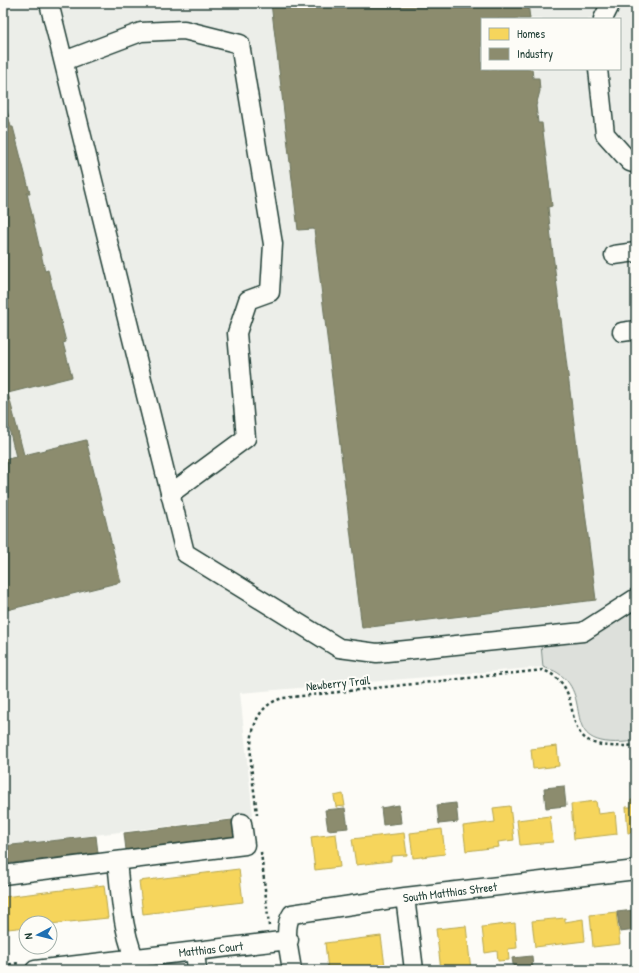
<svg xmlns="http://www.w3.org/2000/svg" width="639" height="973" viewBox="0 0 639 973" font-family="'Patrick Hand',sans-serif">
  <rect width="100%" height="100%" fill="#fdfcf7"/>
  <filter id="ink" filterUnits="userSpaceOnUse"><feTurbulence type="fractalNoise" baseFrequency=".025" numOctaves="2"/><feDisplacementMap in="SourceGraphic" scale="8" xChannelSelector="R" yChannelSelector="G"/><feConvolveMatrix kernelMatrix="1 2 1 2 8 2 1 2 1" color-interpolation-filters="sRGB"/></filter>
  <g filter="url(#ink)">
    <path fill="#eceee9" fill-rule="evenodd" d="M 3,3 L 635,3 L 636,741 L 606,744 L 591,737 L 582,727 L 575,697 L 568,683 L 558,673 L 543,667 L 240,693 L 253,816 L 3,846 ZM 482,19 L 620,19 L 620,69 L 482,69 Z"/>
    <path fill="#dde0db" stroke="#7e8e88" d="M 636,607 L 636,741 C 552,752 597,698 558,673 C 554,670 548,669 543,667 L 541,645 Z"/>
    <path fill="#f6d55c" stroke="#b6a750" d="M 557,746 L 559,766 L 533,769 L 531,749 Z
      M 343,794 L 345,806 L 336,807 L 334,796 Z
      M 634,795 L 636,795 L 636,832 L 628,833 L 626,807 L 631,807 L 631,800 L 635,800 Z
      M 596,801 L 598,814 L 615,812 L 617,834 L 574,839 L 571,804 Z
      M 510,806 L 514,840 L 498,842 L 499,847 L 466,851 L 463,826 L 495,822 L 493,808 Z
      M 550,816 L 553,842 L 520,845 L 517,820 Z
      M 442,829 L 445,854 L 413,858 L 410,833 Z
      M 404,833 L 407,855 L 391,856 L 391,861 L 356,865 L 352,839 Z
      M 336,834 L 340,867 L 315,870 L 311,837 Z
      M 239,869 L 243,902 L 143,914 L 139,881 Z
      M 104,885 L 108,918 L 50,924 L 50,923 L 26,923 L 26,927 L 8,929 L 4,897 Z
      M 616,912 L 620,944 L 593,947 L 590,915 Z
      M 565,918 L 565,922 L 583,919 L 585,941 L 535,947 L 532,921 Z
      M 515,923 L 517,948 L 508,949 L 509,960 L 498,961 L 497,951 L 485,953 L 482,927 Z
      M 466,926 L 471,970 L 441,970 L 436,929 Z
      M 381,936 L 385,966 L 349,970 L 328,970 L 325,943 Z"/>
    <path fill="#8c8c6e" stroke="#6b745d" d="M 271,3 L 528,3 L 530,19 L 482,19 L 482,69 L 532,69 L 533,78 L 539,78 L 540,91 L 536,106 L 538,123 L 542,123 L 552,206 L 548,207 L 551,238 L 596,600 L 362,628 L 314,229 L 298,230 Z
      M 3,94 L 11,127 L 13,127 L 30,193 L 27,193 L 45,271 L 48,270 L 66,342 L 63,343 L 72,377 L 8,393 L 14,416 L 24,455 L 86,440 L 121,582 L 3,611 L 3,460 L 16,457 L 3,404 Z
      M 564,786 L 566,806 L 546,808 L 544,788 Z
      M 456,803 L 458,822 L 439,824 L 437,805 Z
      M 399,805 L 401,823 L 383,825 L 381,808 Z
      M 345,808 L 348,828 L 328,830 L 325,810 Z
      M 232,820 L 234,837 L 126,850 L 124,833 Z
      M 96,836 L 98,853 L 3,864 L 3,846 Z
      M 634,910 L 636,930 L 620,932 L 617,912 Z
      M 532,956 L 533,970 L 514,970 L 512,958 Z"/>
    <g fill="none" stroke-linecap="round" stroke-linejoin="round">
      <defs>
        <path id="minor" d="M 49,3 L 185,553 L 339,648 L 377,653 L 583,632 L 636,598
          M 603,19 L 611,3
          M 64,61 L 141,32 L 184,30 L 240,44 L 273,244 L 270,292 L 248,300 L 237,333 L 246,438 L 170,494
          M 598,69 L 605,134 L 630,162 L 636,164
          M 614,255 L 636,252
          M 622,332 L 636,330
          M 117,861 C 121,897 122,937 140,970
          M 3,875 L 245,845 L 242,823
          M 405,897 L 414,970
          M 195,951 L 197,970
          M 35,970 L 289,940
          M 292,970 C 290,954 282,928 292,914 L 405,897 L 636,870"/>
      </defs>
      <use href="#minor" stroke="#1f3d34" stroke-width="21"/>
      <path stroke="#1f3d34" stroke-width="2.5" stroke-dasharray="3 3" stroke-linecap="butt" d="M 257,815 C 254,779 235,711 283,698 L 543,670 C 597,691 541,756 636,745
        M 261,852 L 269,926
        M 3,965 L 20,963"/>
      <use href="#minor" stroke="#fdfcf7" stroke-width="18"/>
    </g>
  </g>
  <g text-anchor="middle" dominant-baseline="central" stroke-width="4" stroke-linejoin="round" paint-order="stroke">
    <g font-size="12" fill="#1f3d34" stroke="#fdfcf7">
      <text transform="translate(338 683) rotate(-6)">Newberry Trail</text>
      <text transform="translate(450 892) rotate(-7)">South Matthias Street</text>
      <text transform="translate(211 949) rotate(-6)">Matthias Court</text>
    </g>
  </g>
  <rect width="639" height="973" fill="none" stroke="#fdfcf7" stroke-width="16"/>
  <rect x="8" y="8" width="623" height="957" fill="none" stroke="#1f3d34" stroke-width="1.5" filter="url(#ink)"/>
  <rect x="481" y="18" width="140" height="52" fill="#fdfcf7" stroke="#a4b0a9"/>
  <rect x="489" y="28" width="20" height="12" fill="#f6d55c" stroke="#a4b0a9"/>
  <text x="517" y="38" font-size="12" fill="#1f3d34">Homes</text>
  <rect x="489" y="48" width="20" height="12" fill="#8c8c6e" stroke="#a4b0a9"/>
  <text x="517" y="58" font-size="12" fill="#1f3d34">Industry</text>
  <g transform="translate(38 935) rotate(263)"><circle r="19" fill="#fdfcf7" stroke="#a4b0a9"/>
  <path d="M0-3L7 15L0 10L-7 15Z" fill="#1f6fb2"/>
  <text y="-6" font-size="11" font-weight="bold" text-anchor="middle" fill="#1f3d34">N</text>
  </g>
</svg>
